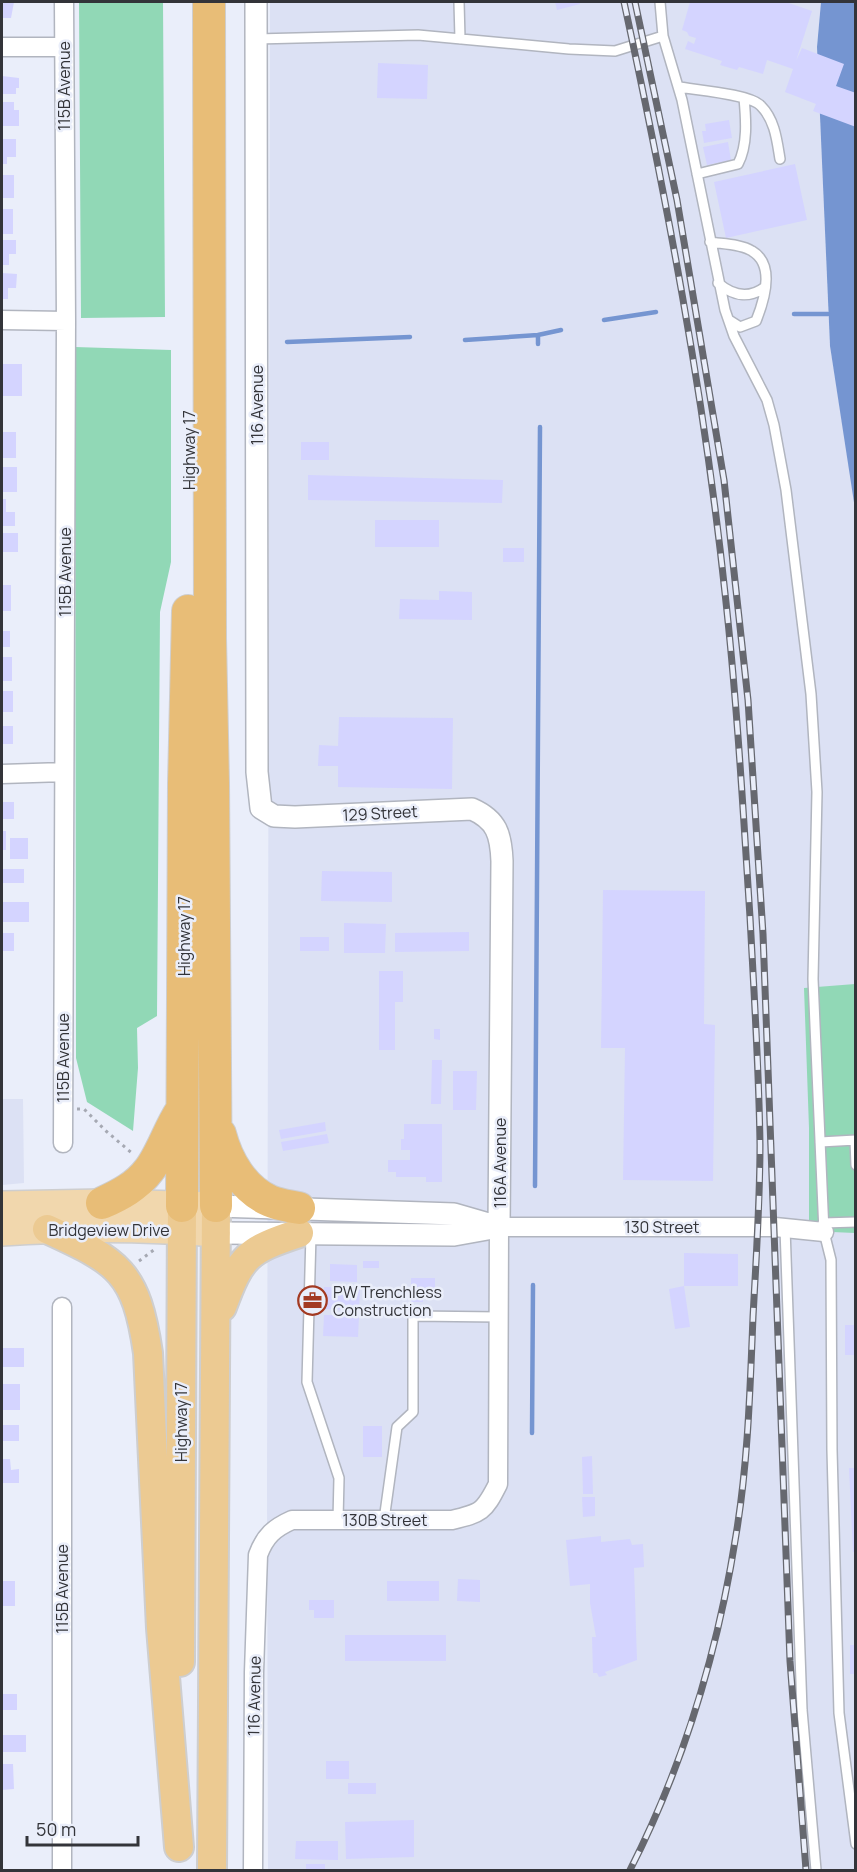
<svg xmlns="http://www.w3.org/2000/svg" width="857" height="1872" viewBox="0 0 857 1872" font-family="Manrope,sans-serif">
  <rect width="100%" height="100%" fill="#eaeefa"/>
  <path fill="#dce1f4" d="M 270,2 L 821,2 L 817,47 L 830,346 L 856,509 L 855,1870 L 268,1870 L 267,1486 Z
    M 2,1099 L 23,1099 L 24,1183 L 2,1185 Z"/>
  <path fill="#91d8b6" d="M 79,2 L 163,2 L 165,317 L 81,318 Z
    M 75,347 L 171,350 L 171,562 L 160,612 L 157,1016 L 137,1028 L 138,1068 L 133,1131 L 87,1102 L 76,1058 Z
    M 855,984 L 855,1233 L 809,1231 L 809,1128 L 804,988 Z"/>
  <path fill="#7595d1" d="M 821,2 L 855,2 L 855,509 L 830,346 L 817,47 Z"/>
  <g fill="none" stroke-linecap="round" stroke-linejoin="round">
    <path stroke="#7595d1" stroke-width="4.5" d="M 794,314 L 828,314
      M 604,320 L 656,312
      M 465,340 L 538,335
      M 287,342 L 410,337
      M 538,344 L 538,335 L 561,330
      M 535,1186 L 540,427
      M 532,1433 L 533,1285"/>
  </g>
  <path fill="#d4d4ff" d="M 2,2 L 14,2 L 11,18 L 2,18 Z
    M 555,2 L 579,2 L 580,4 L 557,10 Z
    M 690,2 L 786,2 L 812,11 L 796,61 L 802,48 L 844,64 L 836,86 L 856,93 L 856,127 L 813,111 L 816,104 L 785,92 L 793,69 L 767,60 L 763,74 L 739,67 L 737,70 L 720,65 L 722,61 L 685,49 L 688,41 L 694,44 L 696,38 L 689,36 L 687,32 L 682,30 Z
    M 378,63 L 428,65 L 427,99 L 377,98 Z
    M 2,76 L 19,78 L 19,88 L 16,88 L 16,94 L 2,94 Z
    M 2,102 L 14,102 L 14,110 L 19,110 L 19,126 L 2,126 Z
    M 729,120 L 732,138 L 704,143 L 702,131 L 706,131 L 705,124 Z
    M 2,139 L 16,139 L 16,157 L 7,157 L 7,164 L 2,164 Z
    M 728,142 L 731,160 L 707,165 L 703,147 Z
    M 795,164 L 807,220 L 726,238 L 714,182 Z
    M 2,175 L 14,175 L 14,198 L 2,198 Z
    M 2,209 L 13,209 L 13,234 L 2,234 Z
    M 2,240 L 16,240 L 16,254 L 9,254 L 9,265 L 2,265 Z
    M 2,273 L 17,274 L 16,288 L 8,288 L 8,299 L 2,299 Z
    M 2,364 L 22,364 L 22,396 L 2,396 Z
    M 2,432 L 16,432 L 16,458 L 2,458 Z
    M 301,442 L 329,442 L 329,460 L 301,460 Z
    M 2,467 L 17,467 L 17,492 L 2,492 Z
    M 308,475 L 503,480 L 502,503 L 308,500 Z
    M 2,499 L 6,499 L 6,512 L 15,512 L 15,526 L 2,526 Z
    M 375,520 L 439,520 L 439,547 L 375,547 Z
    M 2,533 L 18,533 L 18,552 L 2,552 Z
    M 503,548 L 524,548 L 524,562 L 503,562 Z
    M 2,585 L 11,585 L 11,611 L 2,611 Z
    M 439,591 L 472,592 L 472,620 L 399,619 L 400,599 L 439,600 Z
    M 2,631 L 10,631 L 10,647 L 2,647 Z
    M 2,657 L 12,657 L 12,681 L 2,681 Z
    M 2,691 L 13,691 L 13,712 L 2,712 Z
    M 339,717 L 453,718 L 452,789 L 338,787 L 338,766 L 318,766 L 319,745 L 338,746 Z
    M 2,726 L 13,726 L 13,744 L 2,744 Z
    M 2,802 L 14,802 L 14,819 L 2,819 Z
    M 2,831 L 6,831 L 6,850 L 2,850 Z
    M 10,838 L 28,838 L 28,859 L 10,859 Z
    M 2,869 L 24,869 L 24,883 L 2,883 Z
    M 322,871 L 392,872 L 392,902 L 321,901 Z
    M 603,890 L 705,891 L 704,1024 L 715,1025 L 713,1181 L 623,1180 L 625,1048 L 601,1048 Z
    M 2,902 L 29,902 L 29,922 L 2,922 Z
    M 344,923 L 386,924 L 385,953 L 344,953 Z
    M 469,932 L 469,951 L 395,952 L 395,933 Z
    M 2,933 L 14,933 L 14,951 L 2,951 Z
    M 300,937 L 329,937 L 329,951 L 300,951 Z
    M 379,971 L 403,971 L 403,1002 L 395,1002 L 395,1050 L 379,1050 Z
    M 434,1029 L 440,1029 L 440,1040 L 434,1039 Z
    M 432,1060 L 442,1060 L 441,1104 L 431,1104 Z
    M 453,1071 L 477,1071 L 476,1110 L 453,1110 Z
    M 325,1122 L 326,1131 L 281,1139 L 279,1130 Z
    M 404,1124 L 442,1124 L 442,1182 L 426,1182 L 426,1177 L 396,1177 L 396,1172 L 388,1172 L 388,1160 L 410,1160 L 410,1150 L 401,1150 L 401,1139 L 404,1139 Z
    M 327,1134 L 329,1143 L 283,1151 L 281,1142 Z
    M 684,1253 L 738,1254 L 738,1286 L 684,1286 L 690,1327 L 675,1329 L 669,1289 L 684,1286 Z
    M 363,1261 L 379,1261 L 379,1268 L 363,1268 Z
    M 330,1264 L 357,1265 L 357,1282 L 330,1281 Z
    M 411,1278 L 435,1278 L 435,1296 L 423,1296 L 423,1302 L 411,1302 Z
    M 324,1287 L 360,1288 L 359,1310 L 324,1309 Z
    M 324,1315 L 359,1315 L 358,1337 L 323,1336 Z
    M 845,1325 L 856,1325 L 854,1355 L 845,1355 Z
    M 2,1348 L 24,1348 L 24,1367 L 2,1367 Z
    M 2,1384 L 20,1384 L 20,1410 L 2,1410 Z
    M 2,1425 L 19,1425 L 19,1441 L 2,1441 Z
    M 363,1426 L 382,1426 L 382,1457 L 363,1457 Z
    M 592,1456 L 593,1494 L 583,1494 L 582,1457 Z
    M 2,1459 L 10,1459 L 11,1470 L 19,1469 L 19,1483 L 3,1483 Z
    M 849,1468 L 856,1468 L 856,1552 L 853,1552 Z
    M 582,1497 L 595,1497 L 595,1516 L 583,1517 Z
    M 601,1536 L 601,1542 L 630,1539 L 632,1545 L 643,1544 L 644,1567 L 634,1568 L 637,1660 L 605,1672 L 607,1675 L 599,1677 L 597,1673 L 593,1673 L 592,1637 L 596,1637 L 590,1603 L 590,1584 L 570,1586 L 566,1540 Z
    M 458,1579 L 480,1580 L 480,1602 L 457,1601 Z
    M 2,1581 L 15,1581 L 15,1606 L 2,1606 Z
    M 387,1581 L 439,1581 L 439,1601 L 387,1601 Z
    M 309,1600 L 334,1600 L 334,1618 L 314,1618 L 314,1610 L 309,1610 Z
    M 345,1635 L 446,1635 L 446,1661 L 345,1661 Z
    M 850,1645 L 856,1645 L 856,1674 L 850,1674 Z
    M 2,1694 L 17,1694 L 17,1710 L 2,1710 Z
    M 2,1735 L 26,1735 L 26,1752 L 2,1752 Z
    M 326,1761 L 349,1761 L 349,1779 L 326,1779 Z
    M 2,1764 L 13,1764 L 14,1789 L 2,1790 Z
    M 348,1783 L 376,1783 L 376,1794 L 348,1794 Z
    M 414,1820 L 414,1857 L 346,1859 L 345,1822 Z
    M 296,1841 L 338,1841 L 338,1860 L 295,1859 Z
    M 306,1864 L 325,1864 L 325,1870 L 306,1870 Z"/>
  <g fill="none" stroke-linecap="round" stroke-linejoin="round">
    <defs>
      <path id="service" d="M 459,2 L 460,39
        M 660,2 L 663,36 L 682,100 L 725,310 L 734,336 L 767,400 L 774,425 L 786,490 L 811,694 L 817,792 L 813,979 L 824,1232 L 831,1260 L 832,1450 L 839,1713 L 856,1844
        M 256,39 L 418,35 L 569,49 L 615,51 L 663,36
        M 679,87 C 696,90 751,94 761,106 C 775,120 777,141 780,159
        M 697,174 L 738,164 C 748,145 746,119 744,98
        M 710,242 C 722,244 741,244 752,251 C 776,265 764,301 756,321 L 740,327 L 729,320
        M 718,283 C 733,296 749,299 765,287
        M 855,1140 L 856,1165
        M 820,1142 L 856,1140
        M 823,1223 L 856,1222
        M 785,1228 L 802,1710 L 816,1870
        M 311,1234 L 307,1382 L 339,1478 L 338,1520
        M 384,1520 L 397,1427 L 413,1412 L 413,1316 L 499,1317"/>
      <path id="minor" d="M 2,47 L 64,47
        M 2,320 L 66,321
        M 2,774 L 64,772
        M 63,1143 L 66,321 L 64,2
        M 62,1870 L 62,1307
        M 253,1870 L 254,1672 L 258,1555 C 265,1536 274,1528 292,1520 L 452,1520 C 481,1513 484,1512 498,1484 L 499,1227 L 775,1227 L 824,1232"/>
      <path id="tertiary" d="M 256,2 L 257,772 L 261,808 L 274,816 L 295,817 L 472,809 C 497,820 501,835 502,861 L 499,1227
        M 216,1206 L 454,1214 L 499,1227
        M 216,1233 L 454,1235 L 493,1228"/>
      <path id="primary" d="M 2,1205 L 102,1203 L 216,1206
        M 2,1232 C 73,1227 144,1227 216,1233"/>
      <path id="trunk" d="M 47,1229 C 119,1262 136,1271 148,1353 L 161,1628 L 179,1847
        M 222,1307 C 241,1255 248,1250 299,1233
        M 180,1662 L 182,1206
        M 212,1870 L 216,1206"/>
      <path id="motorway" d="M 209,2 L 210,638 L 213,783 L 216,1206
        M 220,1134 C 227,1161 243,1189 270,1201 C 279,1205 290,1206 299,1208
        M 102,1203 C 120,1195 137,1186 149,1170 C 161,1155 169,1129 181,1111
        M 182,1206 L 184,784 L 188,611"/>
    </defs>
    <use href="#service" stroke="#b1b5bf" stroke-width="12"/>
    <use href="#minor" stroke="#b1b5bf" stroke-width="21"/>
    <use href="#tertiary" stroke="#b1b5bf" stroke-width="24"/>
    <use href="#primary" stroke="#cececf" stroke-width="30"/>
    <use href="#trunk" stroke="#cececf" stroke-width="32"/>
    <use href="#motorway" stroke="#cececf" stroke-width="34"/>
    <path stroke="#a6a9b3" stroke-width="3" stroke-dasharray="3 4.5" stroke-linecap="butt" d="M 77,1109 L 84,1109 L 106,1131 L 133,1154
      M 139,1261 L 155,1249"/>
    <use href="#service" stroke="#fff" stroke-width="9"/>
    <use href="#minor" stroke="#fff" stroke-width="18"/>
    <use href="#tertiary" stroke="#fff" stroke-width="21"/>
    <use href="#primary" stroke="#f1d7ad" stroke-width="27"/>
    <use href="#trunk" stroke="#ecca92" stroke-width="28"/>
    <use href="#motorway" stroke="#e8bd77" stroke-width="32"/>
    <defs>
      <path id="rail" d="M 624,2 C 666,197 704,394 725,593 C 737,701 743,809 750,917 C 754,993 759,1069 760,1145 C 760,1202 756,1260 753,1317 C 750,1390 748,1463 736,1535 C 718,1651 683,1766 630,1870
        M 635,2 L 677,200 L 724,480 L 748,700 L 763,934 L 790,1661 L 806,1870"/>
    </defs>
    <use href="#rail" stroke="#66686f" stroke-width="7"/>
    <use href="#rail" stroke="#eaeefa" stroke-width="4.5" stroke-dasharray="14" stroke-linecap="butt"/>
  </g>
  <defs>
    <symbol id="office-ring" viewBox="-11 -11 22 22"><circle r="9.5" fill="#eaeefa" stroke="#a33a22" stroke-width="1.5"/><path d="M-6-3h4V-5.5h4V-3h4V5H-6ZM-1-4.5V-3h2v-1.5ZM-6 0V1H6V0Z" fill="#a33a22"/></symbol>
  </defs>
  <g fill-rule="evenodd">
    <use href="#office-ring" x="296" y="1284" width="33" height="33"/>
  </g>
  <g text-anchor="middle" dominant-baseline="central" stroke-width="5" stroke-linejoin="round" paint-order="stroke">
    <g font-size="16" fill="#333439" stroke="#eaeefa">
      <text transform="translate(64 86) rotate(-90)">115B Avenue</text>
      <text transform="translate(257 405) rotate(-90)">116 Avenue</text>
      <text transform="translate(189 450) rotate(-90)">Highway 17</text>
      <text transform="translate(65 572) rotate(-90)">115B Avenue</text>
      <text transform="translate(380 813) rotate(-3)">129 Street</text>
      <text transform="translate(184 936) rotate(-90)">Highway 17</text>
      <text transform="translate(63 1058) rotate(-90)">115B Avenue</text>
      <text transform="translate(500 1163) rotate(-90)">116A Avenue</text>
      <text x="662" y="1227">130 Street</text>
      <text x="109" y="1230">Bridgeview Drive</text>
      <text transform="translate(181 1422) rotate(-90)">Highway 17</text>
      <text x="385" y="1520">130B Street</text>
      <text transform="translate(62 1589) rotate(-90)">115B Avenue</text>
      <text transform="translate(254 1696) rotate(-89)">116 Avenue</text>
    </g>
    <g font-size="16" fill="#333439" stroke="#eaeefa" text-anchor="start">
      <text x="333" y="1292">PW Trenchless<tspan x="333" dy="18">Construction</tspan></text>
    </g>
  </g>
  <rect width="857" height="1872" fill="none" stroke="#333439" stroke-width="6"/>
  <path d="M27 1836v9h111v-9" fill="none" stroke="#333439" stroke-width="3"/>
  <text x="36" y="1836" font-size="18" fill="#333439" stroke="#eaeefa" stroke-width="4.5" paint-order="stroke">50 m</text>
</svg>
